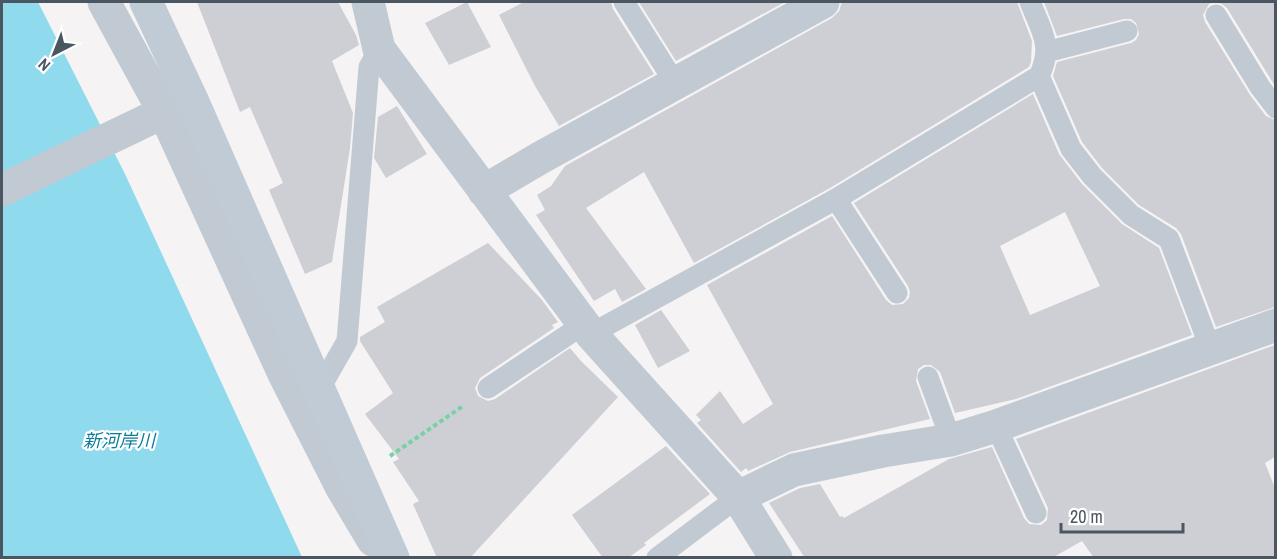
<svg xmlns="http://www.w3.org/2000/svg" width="1277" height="559" viewBox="0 0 1277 559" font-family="'Archivo Narrow','Noto Sans JP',sans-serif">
  <rect width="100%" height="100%" fill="#f5f3f3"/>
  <path fill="#90daee" d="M 2,2 L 38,2 L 125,174 L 302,557 L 2,557 Z"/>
  <path fill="#cdcfd5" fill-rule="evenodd" d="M 197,2 L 338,2 L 356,35 L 359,45 L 332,61 L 353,113 L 350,148 L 332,262 L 305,274 L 269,190 L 283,183 L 250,107 L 240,112 Z
    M 467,2 L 491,47 L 449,65 L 425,23 Z
    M 524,2 L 611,2 L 613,9 L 654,74 L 559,126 L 535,86 L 499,15 Z
    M 639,2 L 785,2 L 676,61 Z
    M 842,2 L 1017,2 L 1032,41 L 1031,62 L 1029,67 L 830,188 L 694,263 L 644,172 L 586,208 L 646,289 L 622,302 L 615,289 L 594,301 L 536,215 L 545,210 L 537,195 L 551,186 L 565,166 L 832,18 L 839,11 Z
    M 1044,2 L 1275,2 L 1275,86 L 1227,8 L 1222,4 L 1215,2 L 1209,4 L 1203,15 L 1205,22 L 1250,95 L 1266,116 L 1275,120 L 1275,307 L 1216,327 L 1181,234 L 1176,228 L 1139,205 L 1102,168 L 1082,142 L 1053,76 L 1057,62 L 1131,43 L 1136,40 L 1139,34 L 1136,23 L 1131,19 L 1124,19 L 1057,36 Z
    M 1033,94 L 1059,154 L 1082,184 L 1122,224 L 1159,248 L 1192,335 L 1016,399 L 955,413 L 940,372 L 931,365 L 924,365 L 918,369 L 916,381 L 930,419 L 790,452 L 748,471 L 746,468 L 741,472 L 697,423 L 701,420 L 696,415 L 720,391 L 743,424 L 773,404 L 707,285 L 832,216 L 886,300 L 892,305 L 903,304 L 909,298 L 910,292 L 908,286 L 854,203 ZM 1065,212 L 1100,286 L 1030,315 L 1000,246 Z
    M 397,106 L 427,154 L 386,178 L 374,158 L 378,117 Z
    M 488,243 L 542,300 L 558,322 L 552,325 L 554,328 L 480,378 L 475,388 L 478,396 L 488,401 L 495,399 L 570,348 L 581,361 L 618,397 L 470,558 L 437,558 L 413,504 L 419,501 L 393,462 L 399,459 L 365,414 L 393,393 L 360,341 L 360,337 L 385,322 L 377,307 Z
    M 661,310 L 690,351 L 658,368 L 635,325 Z
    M 1275,345 L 1275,457 L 1265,463 L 1275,488 L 1275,558 L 1094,558 L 1082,541 L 1052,558 L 805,558 L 769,503 L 800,488 L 820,484 L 840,517 L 842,516 L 844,518 L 949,459 L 992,447 L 1024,518 L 1029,524 L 1041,525 L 1047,520 L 1048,508 L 1016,439 Z
    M 666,446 L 710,494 L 644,543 L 646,545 L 628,558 L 603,558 L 572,515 Z"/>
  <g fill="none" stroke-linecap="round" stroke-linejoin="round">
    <path stroke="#7ad0a6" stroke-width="4" stroke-dasharray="4.5 3" stroke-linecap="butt" d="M 390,456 L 463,406"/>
    <path stroke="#c1cad2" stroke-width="21" d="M 624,2 L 675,83
      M 1030,2 C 1041,30 1054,46 1039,76 L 1071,149 L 1092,176 L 1131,215 L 1169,239 L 1211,350
      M 1216,15 L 1260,87 L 1276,108
      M 1046,52 L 1127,31
      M 836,199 L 897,293
      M 591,334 L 836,199 L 1039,76
      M 928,377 L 951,440
      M 488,388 L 584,324
      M 319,390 L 347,341 L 369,67 L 379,49
      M 996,426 L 1036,513
      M 657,558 L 738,497"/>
    <path stroke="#c1cad2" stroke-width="33" d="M 104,2 L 164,112 L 284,374 L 342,488 L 373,540
      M 368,2 L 379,49 L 591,334 L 738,497 L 776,558
      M 2,190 L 164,112
      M 484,191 L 540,158 L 823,2
      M 738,497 L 794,470 L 883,451 L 951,440 L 996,426 L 1276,325"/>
    <path stroke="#c1cbd6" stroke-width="33" d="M 146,2 L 192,100 L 393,558"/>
  </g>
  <g text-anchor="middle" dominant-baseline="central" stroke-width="4.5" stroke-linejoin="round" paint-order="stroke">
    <g font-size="18" font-style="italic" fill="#0c7c9b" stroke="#fff">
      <text x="119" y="440">新河岸川</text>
    </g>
  </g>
  <rect width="1277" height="559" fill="none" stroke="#4a5661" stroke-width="6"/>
  <g transform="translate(54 54) rotate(222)" stroke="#ffffff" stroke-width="4.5" paint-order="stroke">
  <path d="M0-4.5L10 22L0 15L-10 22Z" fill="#4a5661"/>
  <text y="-9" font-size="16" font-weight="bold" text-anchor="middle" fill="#4a5661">N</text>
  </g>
  <path d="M1061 523v9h122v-9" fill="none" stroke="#4a5661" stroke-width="3"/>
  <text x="1070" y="523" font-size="18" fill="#4a5661" stroke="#ffffff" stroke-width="4.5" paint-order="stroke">20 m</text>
</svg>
